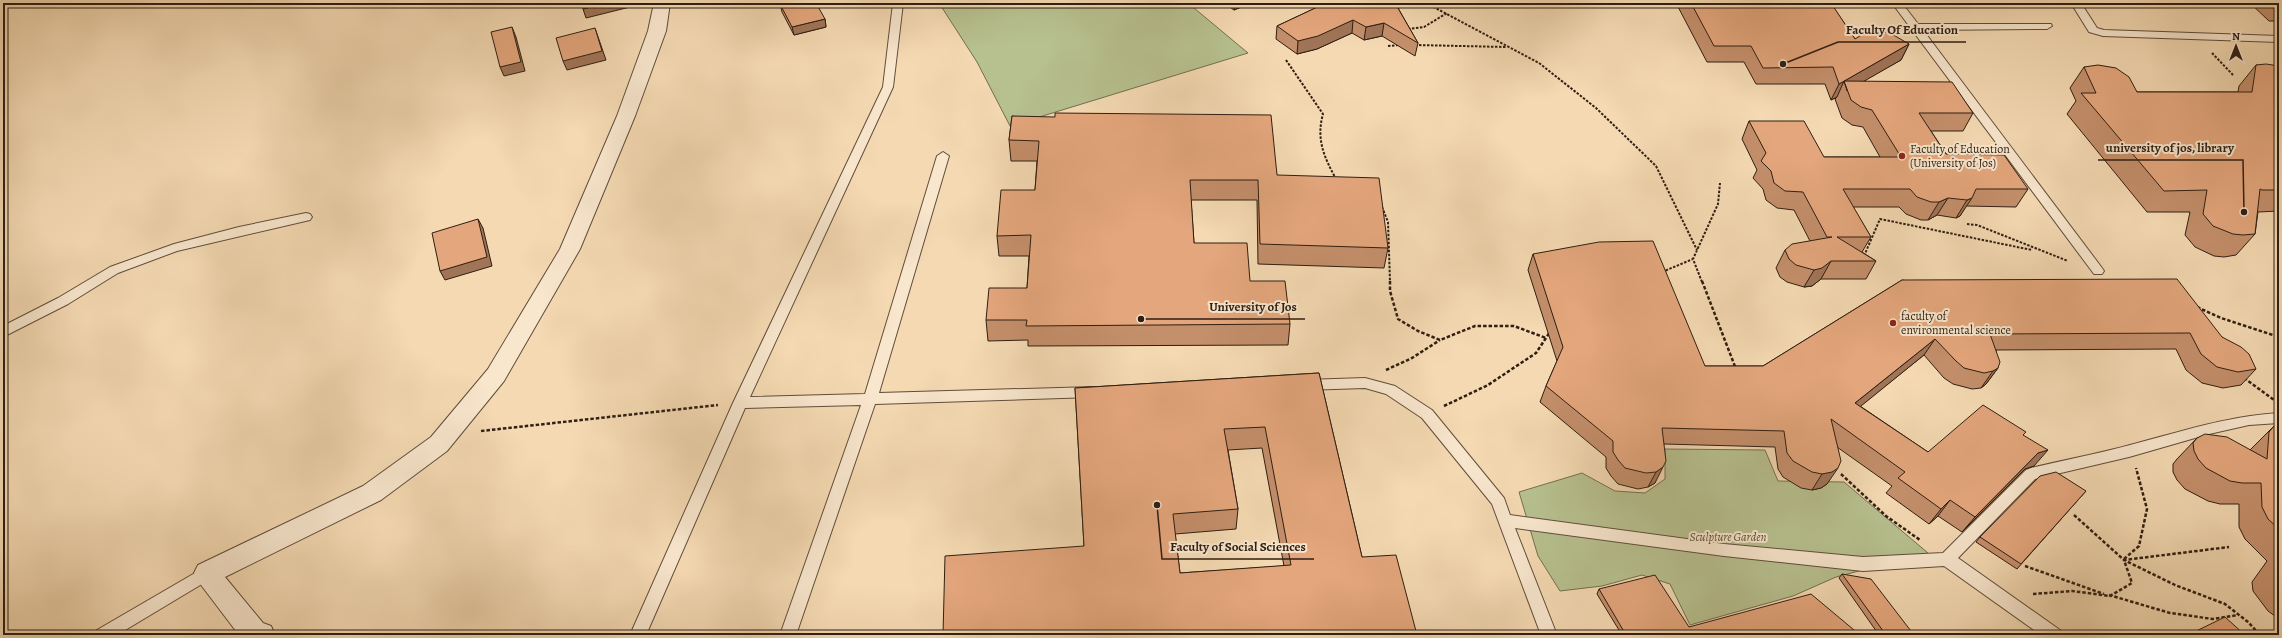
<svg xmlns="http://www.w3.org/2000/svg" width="2282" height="638" viewBox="0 0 2282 638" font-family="Alegreya,serif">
  <rect width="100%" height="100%" fill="#f4d9b2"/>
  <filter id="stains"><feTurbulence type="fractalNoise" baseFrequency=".005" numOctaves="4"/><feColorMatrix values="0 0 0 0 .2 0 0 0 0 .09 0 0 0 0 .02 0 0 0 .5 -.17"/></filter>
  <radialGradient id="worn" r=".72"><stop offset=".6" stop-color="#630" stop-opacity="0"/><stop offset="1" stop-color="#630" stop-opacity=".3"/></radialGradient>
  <path fill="#b7c08f" stroke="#736f50" d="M 939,3 L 1188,3 L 1248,53 L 1010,126 L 977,62 Z
    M 1665,449 L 1765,450 L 1778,481 L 1844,482 L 1928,553 L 1836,577 L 1793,596 L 1690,625 L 1670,584 L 1642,575 L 1602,586 L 1560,591 L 1538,556 L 1519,492 L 1582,473 L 1615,491 L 1645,493 L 1665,479 Z"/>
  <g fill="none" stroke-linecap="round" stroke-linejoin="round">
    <defs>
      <path id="service" d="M 893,3 L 903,3 L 893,87 L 750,397 L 865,394 L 937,156 L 943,152 L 949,156 L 879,393 L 1093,387 L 1098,388 L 1100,392 L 1098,396 L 1093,397 L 875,404 L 796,635 L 780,635 L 861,405 L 745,408 L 646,635 L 630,635 L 733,403 L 883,87 Z
        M 1892,3 L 1902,3 L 1918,24 L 2051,24 L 2052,26 L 2047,29 L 1923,30 L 2102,268 L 2104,271 L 2102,274 L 2094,274 Z
        M 2071,3 L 2081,3 L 2097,28 L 2104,30 L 2279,36 L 2279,42 L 2103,36 L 2089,32 Z
        M 306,213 L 310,214 L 312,217 L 310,220 L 177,251 L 118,273 L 68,304 L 3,337 L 3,326 L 58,298 L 110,267 L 174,244 L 239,227 Z
        M 1365,378 L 1395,386 L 1432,410 L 1504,498 L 1510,515 L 1724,544 L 1863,557 L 1943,553 L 2026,470 L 2031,468 C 2064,460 2097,454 2130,445 C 2180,432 2227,416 2279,413 L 2279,423 L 2249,425 L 2209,434 L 2129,457 L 2035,479 L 1958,558 L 2060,630 L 2062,635 L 2041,635 L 1944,566 L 1863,571 L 1724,556 L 1515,528 L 1557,635 L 1541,635 L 1492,504 L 1422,418 L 1386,394 L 1365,388 L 1304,390 L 1299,389 L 1297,385 L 1299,381 L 1304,380 Z
        M 207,566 L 212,568 L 215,573 L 212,578 L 117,635 L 95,635 L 97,630 Z"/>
      <path id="minor" d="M 654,3 L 670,3 L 666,31 L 635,116 L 580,249 L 504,381 L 447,451 L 381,500 L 225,577 L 263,623 L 271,626 L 275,635 L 239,635 L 198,581 L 194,573 L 198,565 L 363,486 L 431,437 L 488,369 L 560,249 L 617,116 L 648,31 Z"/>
    </defs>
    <use href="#service" stroke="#604d3a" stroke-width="2"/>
    <use href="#minor" stroke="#604d3a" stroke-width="2"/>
    <path stroke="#2f1e12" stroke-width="2" stroke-dasharray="2.5 1.5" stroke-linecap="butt" d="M 1426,3 L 1539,63 L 1596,108 L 1656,166 L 1697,250
      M 1408,29 L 1424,27 L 1447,13
      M 1415,45 L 1506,47
      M 1388,46 L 1400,45
      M 2212,53 L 2233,75
      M 1286,60 L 1323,114 C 1316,139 1324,157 1336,179
      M 1382,207 L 1388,222 L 1390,282
      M 1967,224 L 1977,225 L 2068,261
      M 1864,256 L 1880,219 L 2032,250
      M 1662,272 L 1693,259
      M 1702,282 L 1693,259 L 1718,204 L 1720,183"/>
    <path stroke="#2f1e12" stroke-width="2.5" stroke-dasharray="3.5 2" stroke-linecap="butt" d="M 1390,281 L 1390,291 L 1398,319 L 1418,331 L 1440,340 L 1475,326 L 1514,326 L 1546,338
      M 1702,281 L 1736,369
      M 2197,307 L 2221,318 L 2279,337
      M 1386,370 L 1412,358 L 1440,340
      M 2244,378 L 2274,400
      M 1444,406 L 1488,385 L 1536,353 L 1550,332
      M 481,431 L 718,405
      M 1841,474 L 1886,516 L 1920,540
      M 2074,515 L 2124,560 L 2175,585 L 2225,604 L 2248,622 L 2260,635
      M 2124,559 L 2139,546 L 2147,509 L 2136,468
      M 2025,566 L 2104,594
      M 2033,594 L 2072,591 L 2110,596 L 2132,583 L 2124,560 L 2229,547
      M 2109,595 L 2170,613 L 2213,619 L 2238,615"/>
    <use href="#service" fill="#f8e6cd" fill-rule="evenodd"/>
    <use href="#minor" fill="#f8e6cd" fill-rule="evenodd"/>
  </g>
  <path fill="#c48f6b" stroke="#2f1e12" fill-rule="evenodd" d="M 1224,3 L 1251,3 L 1234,10 Z
    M 1326,3 L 1402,3 L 1401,7 L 1398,8 L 1418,43 L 1415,56 L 1382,36 L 1364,40 L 1352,33 L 1317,49 L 1297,54 L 1276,39 L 1277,26 Z
    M 1676,3 L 1875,3 L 1831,4 L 1855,39 L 1909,44 L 1901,60 L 1863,81 L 1973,113 L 1963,131 L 1931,131 L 1946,154 L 2028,189 L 2016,207 L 1966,206 L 1960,216 L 1956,218 L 1937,215 L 1928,220 L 1921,220 L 1906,214 L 1899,207 L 1853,207 L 1871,237 L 1862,252 L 1876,261 L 1866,279 L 1821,279 L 1812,286 L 1804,287 L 1787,282 L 1780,277 L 1776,268 L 1785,250 L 1810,241 L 1794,210 L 1777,208 L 1766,200 L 1763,189 L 1753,178 L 1757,170 L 1742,139 L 1749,121 L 1824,157 L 1880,157 L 1863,127 L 1852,125 L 1842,118 L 1835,99 L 1837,97 L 1831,100 L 1825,84 L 1756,84 L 1744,62 L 1707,62 Z
    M 2250,3 L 2279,3 L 2279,21 L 2269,21 Z
    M 780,4 L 825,19 L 826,27 L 794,35 L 782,12 Z
    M 2256,65 L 2279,66 L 2279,211 L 2258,212 L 2255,234 L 2236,255 L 2224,257 L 2214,256 L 2195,247 L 2185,235 L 2190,212 L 2147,212 L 2067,114 L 2076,101 L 2070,88 L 2084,67 L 2137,92 L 2238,92 L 2239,86 Z
    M 1012,116 L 1277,175 L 1388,248 L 1384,268 L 1258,264 L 1257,200 L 1191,200 L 1194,243 L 1250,281 L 1290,324 L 1288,345 L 1028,346 L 1028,340 L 988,341 L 986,320 L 1027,288 L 1029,256 L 999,256 L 997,236 L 1035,190 L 1037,161 L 1011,161 L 1009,140 Z
    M 1533,254 L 1705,366 L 1763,366 L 1902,280 L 2222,337 L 2256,369 L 2241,385 L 2223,388 L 2202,383 L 2186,370 L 2176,349 L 1996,350 L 1998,368 L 1986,384 L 1981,388 L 1972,389 L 1953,384 L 1944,378 L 1924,355 L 1860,406 L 1928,452 L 2023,435 L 2034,466 L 2025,469 L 1962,532 L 1938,516 L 1929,524 L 1886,493 L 1892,486 L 1837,447 L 1827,484 L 1821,488 L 1812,490 L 1801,488 L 1783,477 L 1778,469 L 1775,447 L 1664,444 L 1655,483 L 1648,487 L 1638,489 L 1618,484 L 1611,476 L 1606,468 L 1606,457 L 1540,402 L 1546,386 L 1557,361 L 1528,270 Z
    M 1319,373 L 1362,557 L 943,635 L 1084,546 L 1075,388 ZM 1262,448 L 1284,566 L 1180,573 L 1175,534 L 1236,529 L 1238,509 L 1228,450 Z
    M 2279,425 L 2279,619 L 2268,611 L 2253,591 L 2252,582 L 2267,561 L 2245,539 L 2239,527 L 2239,504 L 2220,504 L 2208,501 L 2185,489 L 2177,480 L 2173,472 L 2173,464 L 2177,459 L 2197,438 L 2250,450 L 2274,426 Z
    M 2086,491 L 2017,569 L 1976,542 L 1980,537 Z
    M 1842,574 L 1914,635 L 1879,635 L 1839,578 Z
    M 1599,589 L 1689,627 L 1860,635 L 1622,635 L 1597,594 Z"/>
  <path fill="#a07457" stroke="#2f1e12" d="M 607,3 L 629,3 L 630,7 L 586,18 L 583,9 Z
    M 1235,3 L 1251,3 L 1234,10 Z
    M 1392,3 L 1402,3 L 1401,7 L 1391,12 Z
    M 825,19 L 826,27 L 794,35 L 792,27 Z
    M 1353,20 L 1352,33 L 1317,49 L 1297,54 L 1298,41 Z
    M 1384,23 L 1382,36 L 1364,40 L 1366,27 Z
    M 512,27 L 516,37 L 525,71 L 504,76 L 500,67 Z
    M 595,28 L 606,60 L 567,70 L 563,61 Z
    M 1909,44 L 1901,60 L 1847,91 L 1844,81 L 1837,97 L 1831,100 L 1839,84 Z
    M 1948,198 L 1937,215 L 1928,220 L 1939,202 Z
    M 1972,198 L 1960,216 L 1956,218 L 1967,200 Z
    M 478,219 L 483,228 L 492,266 L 445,280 L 440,271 Z
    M 1831,261 L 1821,279 L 1812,286 L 1804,287 L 1814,270 Z
    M 1935,339 L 1924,355 L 1845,419 L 1855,403 Z
    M 1998,368 L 1986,384 L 1981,388 L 1993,371 Z
    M 2048,450 L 2034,466 L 2025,469 L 1962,532 L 1975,517 L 2038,453 Z
    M 1663,467 L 1655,483 L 1648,487 L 1656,472 Z
    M 1838,468 L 1827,484 L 1821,488 L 1812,490 L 1822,474 Z
    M 1950,500 L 1938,516 L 1929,524 L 1941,509 Z"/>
  <path fill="#e4a67c" stroke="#2f1e12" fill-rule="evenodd" d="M 581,3 L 607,3 L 583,9 Z
    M 784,3 L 816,3 L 825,19 L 792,27 L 780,4 Z
    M 1326,3 L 1395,3 L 1418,43 L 1384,23 L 1366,27 L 1353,20 L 1318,36 L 1298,41 L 1277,26 Z
    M 1691,3 L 1831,3 L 1855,39 L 1868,31 L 1875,30 L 1890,33 L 1909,44 L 1839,84 L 1833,67 L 1763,68 L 1751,46 L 1714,46 Z
    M 2273,3 L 2279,3 L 2279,8 Z
    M 512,27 L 521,62 L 500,67 L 491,32 Z
    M 595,28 L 602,51 L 563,61 L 556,38 Z
    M 2266,64 L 2279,66 L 2279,190 L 2262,190 L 2260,189 L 2255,234 L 2243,235 L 2233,234 L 2213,226 L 2203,214 L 2207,190 L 2164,191 L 2081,93 L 2096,93 L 2084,67 L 2098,65 L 2116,68 L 2129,77 L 2137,92 L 2252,92 L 2256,65 Z
    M 1844,81 L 1952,82 L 1973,113 L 1919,113 L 1946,154 L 2004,155 L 2028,189 L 1976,189 L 1972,198 L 1967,200 L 1948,198 L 1939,202 L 1931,202 L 1917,197 L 1910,189 L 1843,189 L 1871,237 L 1837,237 L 1876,261 L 1831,261 L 1822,268 L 1814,270 L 1796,265 L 1789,259 L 1785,250 L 1792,244 L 1832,237 L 1827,237 L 1803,192 L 1785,191 L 1774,183 L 1771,171 L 1761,161 L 1766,153 L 1749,121 L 1804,121 L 1824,157 L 1901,157 L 1872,110 L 1861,107 L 1851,100 Z
    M 1055,113 L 1271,115 L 1277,175 L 1379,178 L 1388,248 L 1260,244 L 1258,180 L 1190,180 L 1194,243 L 1247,243 L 1250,281 L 1285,281 L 1290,324 L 1026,326 L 1027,320 L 986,320 L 989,288 L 1027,288 L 1031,235 L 997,236 L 1001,190 L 1035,190 L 1039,141 L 1009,140 L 1012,116 L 1055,117 Z
    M 478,219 L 487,257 L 440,271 L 432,233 Z
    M 1653,241 L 1705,366 L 1763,366 L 1902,280 L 2177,279 L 2222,337 L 2241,347 L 2249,354 L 2256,369 L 2238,372 L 2217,367 L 2201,354 L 2190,333 L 1990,334 L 2000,362 L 1998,368 L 1993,371 L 1984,373 L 1964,368 L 1956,361 L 1935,339 L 1855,403 L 1928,452 L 1983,405 L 2026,432 L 2023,435 L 2048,450 L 2038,453 L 1975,517 L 1950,500 L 1941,509 L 1898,478 L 1905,472 L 1831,419 L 1841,461 L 1838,468 L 1832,472 L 1822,474 L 1812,472 L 1793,461 L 1787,453 L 1784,431 L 1662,428 L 1666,461 L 1663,467 L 1656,472 L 1646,473 L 1625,468 L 1618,460 L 1613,452 L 1613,441 L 1546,386 L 1563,347 L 1533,254 L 1599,242 Z
    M 1319,373 L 1362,557 L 1396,555 L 1417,635 L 943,635 L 945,556 L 1084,546 L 1075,388 ZM 1265,427 L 1291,565 L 1180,573 L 1173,514 L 1238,509 L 1224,429 Z
    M 2279,425 L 2279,529 L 2268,519 L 2262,507 L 2261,483 L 2242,483 L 2230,481 L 2206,468 L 2198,459 L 2194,451 L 2193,443 L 2197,438 L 2205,434 L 2227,437 L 2267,459 L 2269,432 L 2274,426 Z
    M 2056,472 L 2086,491 L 2021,564 L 1980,537 L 2040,476 Z
    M 2279,558 L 2279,574 L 2277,571 L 2276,562 Z
    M 1842,574 L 1871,579 L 1914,635 L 1886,635 Z
    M 1655,575 L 1689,627 L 1811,594 L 1860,635 L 1626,635 L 1599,589 Z
    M 2225,617 L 2245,635 L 2188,635 Z"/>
  <g fill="#8f2418" stroke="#f8e6cd" stroke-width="1.5">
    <circle cx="1902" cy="156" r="4"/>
    <circle cx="1893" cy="323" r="4"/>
  </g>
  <g text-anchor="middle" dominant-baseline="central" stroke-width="4" stroke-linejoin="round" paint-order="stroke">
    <g font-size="12" fill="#2f1e12" stroke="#f8e6cd" text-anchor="start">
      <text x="1910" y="149">Faculty of Education<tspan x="1910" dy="14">(University of Jos)</tspan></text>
      <text x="1901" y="316">faculty of<tspan x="1901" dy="14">environmental science</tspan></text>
    </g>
    <g font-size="12" font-style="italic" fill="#584f38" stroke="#f8e6cd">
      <text x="1728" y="537">Sculpture Garden</text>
    </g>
  </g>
  <path fill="none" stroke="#2f1e12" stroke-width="1.5" d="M1783 64L1838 42H1966M2244 212L2243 160H2098M1141 319L1202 319H1305M1157 505L1162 559H1314"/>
  <g fill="#2f1e12" stroke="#f8e6cd" stroke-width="1.5">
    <circle cx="1783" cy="64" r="4"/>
    <circle cx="2244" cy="212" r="4"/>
    <circle cx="1141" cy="319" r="4"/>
    <circle cx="1157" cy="505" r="4"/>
  </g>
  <g font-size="13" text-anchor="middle" font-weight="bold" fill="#2f1e12" stroke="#f8e6cd" stroke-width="4" stroke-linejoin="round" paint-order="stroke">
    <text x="1902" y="34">Faculty Of Education</text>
    <text x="2170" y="152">university of jos, library</text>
    <text x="1253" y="311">University of Jos</text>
    <text x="1238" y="551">Faculty of Social Sciences</text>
  </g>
  <rect width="2282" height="638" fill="none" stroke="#f4d9b2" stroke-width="16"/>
  <rect x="4" y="4" width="2274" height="630" fill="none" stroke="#2f1e12" stroke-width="2"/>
  <rect x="8" y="8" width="2266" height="622" fill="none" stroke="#2f1e12"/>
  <g transform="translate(2236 46)" stroke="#f8e6cd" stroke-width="3" paint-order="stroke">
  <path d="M0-3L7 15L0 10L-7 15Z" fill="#2f1e12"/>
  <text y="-6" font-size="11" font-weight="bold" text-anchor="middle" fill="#2f1e12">N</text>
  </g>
  <rect width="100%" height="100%" filter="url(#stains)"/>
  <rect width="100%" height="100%" fill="url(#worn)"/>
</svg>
